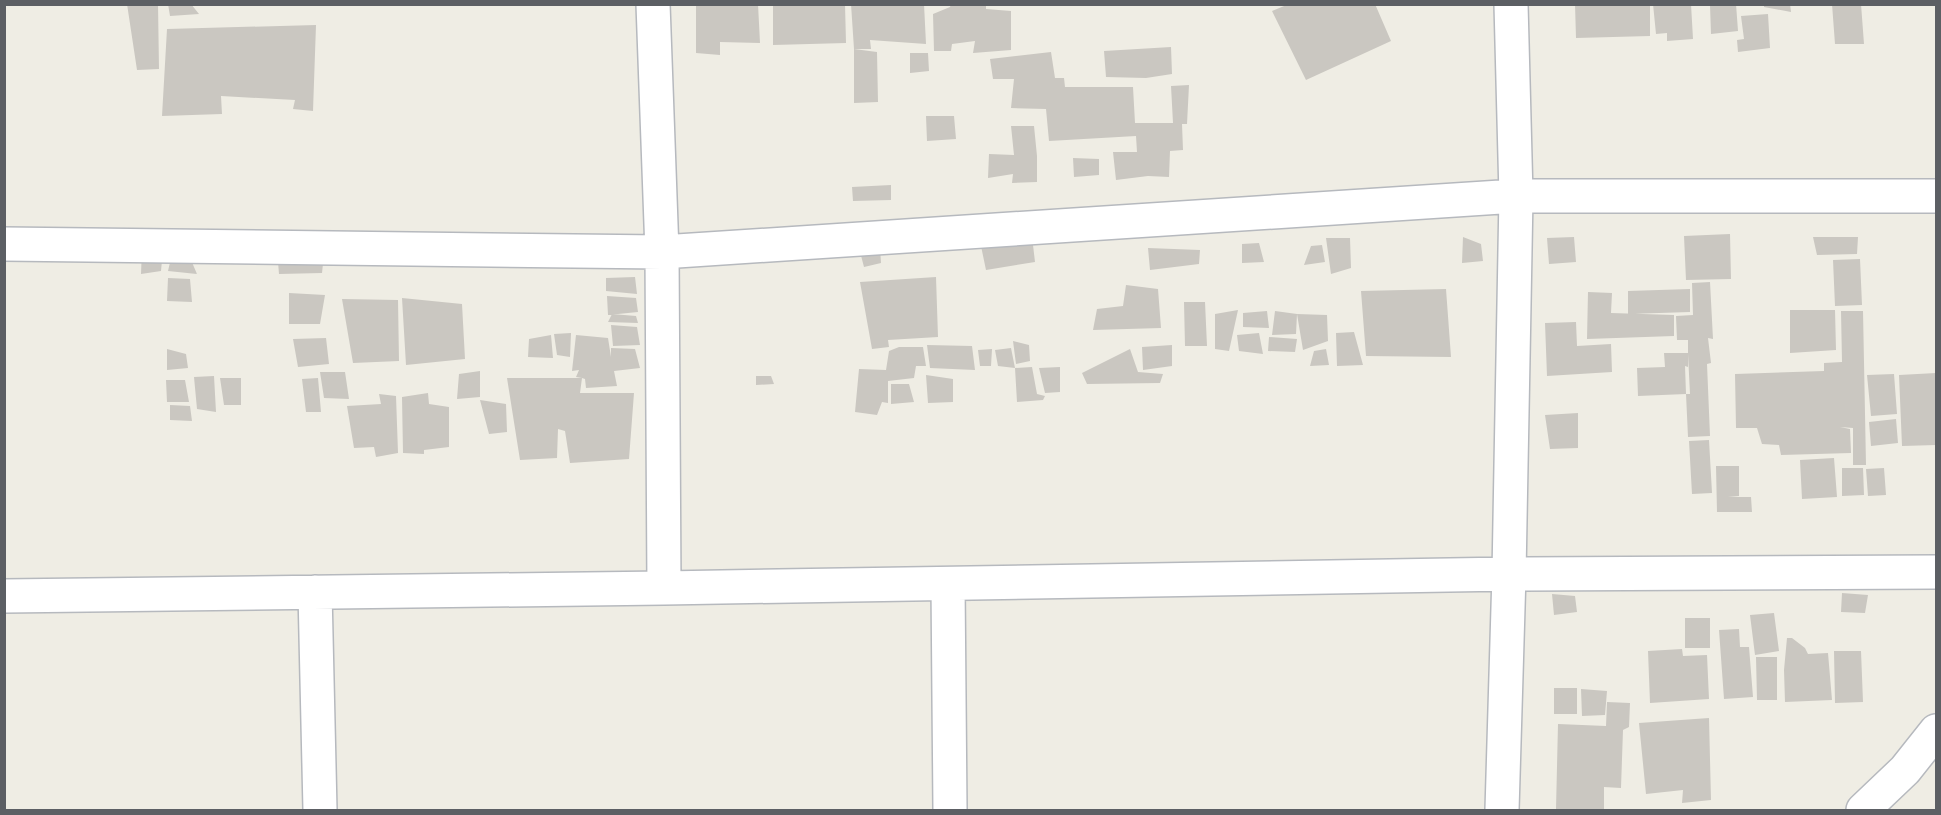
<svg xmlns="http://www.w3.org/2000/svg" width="1941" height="815" viewBox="0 0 1941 815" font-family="Helvetica,sans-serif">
  <rect width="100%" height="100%" fill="#efede4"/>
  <path fill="#cac7c1" d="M 127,4 L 158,4 L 159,69 L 137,70 Z
    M 168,4 L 191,4 L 199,14 L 170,16 Z
    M 696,4 L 758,4 L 760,43 L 720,42 L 720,55 L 696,53 Z
    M 773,4 L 845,4 L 846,43 L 773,45 Z
    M 851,4 L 924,4 L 926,44 L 870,40 L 871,49 L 854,49 Z
    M 951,4 L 986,4 L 986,9 L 1011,11 L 1011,50 L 973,53 L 975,41 L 952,44 L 951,51 L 934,51 L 933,14 L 950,7 Z
    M 1289,4 L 1375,4 L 1391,41 L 1306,80 L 1272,11 Z
    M 1575,4 L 1650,4 L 1650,36 L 1576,38 Z
    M 1653,4 L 1691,4 L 1693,39 L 1667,41 L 1667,33 L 1656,34 Z
    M 1736,4 L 1738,31 L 1711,34 L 1710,5 Z
    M 1764,4 L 1790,4 L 1791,12 L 1764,7 Z
    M 1832,4 L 1861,4 L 1864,44 L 1835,44 Z
    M 1768,14 L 1770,48 L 1738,52 L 1737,40 L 1744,39 L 1741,16 Z
    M 316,25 L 313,111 L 293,109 L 295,100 L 221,96 L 222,114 L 162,116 L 167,29 Z
    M 1171,47 L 1172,74 L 1146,78 L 1106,77 L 1104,51 Z
    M 854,49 L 877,52 L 878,102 L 854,103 Z
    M 1051,52 L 1055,78 L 1064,78 L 1065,87 L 1133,87 L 1135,123 L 1173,123 L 1171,86 L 1189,85 L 1187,124 L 1182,124 L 1183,150 L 1170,151 L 1169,177 L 1148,176 L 1116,180 L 1113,152 L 1137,152 L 1136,136 L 1049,141 L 1046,109 L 1011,108 L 1014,79 L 993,79 L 990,59 Z
    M 910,53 L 928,53 L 929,71 L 910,73 Z
    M 926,116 L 954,116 L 956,139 L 927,141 Z
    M 1011,126 L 1034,126 L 1037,156 L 1037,182 L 1012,183 L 1013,174 L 988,178 L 989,154 L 1014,155 Z
    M 1073,158 L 1099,159 L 1099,175 L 1074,177 Z
    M 891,185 L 891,200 L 853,201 L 852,187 Z
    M 1730,234 L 1731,279 L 1686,280 L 1684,236 Z
    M 1463,237 L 1481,244 L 1483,261 L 1462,263 Z
    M 1574,237 L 1576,262 L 1549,264 L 1547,238 Z
    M 1813,237 L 1858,237 L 1857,254 L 1817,255 Z
    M 1326,238 L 1350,238 L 1351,268 L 1331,274 Z
    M 1259,243 L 1264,262 L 1242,263 L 1242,244 Z
    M 1033,245 L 1035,262 L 986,270 L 981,246 Z
    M 1322,245 L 1325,262 L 1304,265 L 1311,246 Z
    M 142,248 L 163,250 L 161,271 L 141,274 Z
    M 859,248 L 880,248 L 881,263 L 864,267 Z
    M 1148,248 L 1200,250 L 1199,264 L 1150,270 Z
    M 277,249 L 324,254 L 322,273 L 279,274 Z
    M 188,253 L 197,274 L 168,271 L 172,254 Z
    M 1860,259 L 1862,305 L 1835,306 L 1833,260 Z
    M 635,277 L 637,294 L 606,291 L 606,278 Z
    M 936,277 L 938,337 L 888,340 L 889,347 L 872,349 L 860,282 Z
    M 168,278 L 190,279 L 192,302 L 167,301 Z
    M 1710,282 L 1713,339 L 1708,338 L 1711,363 L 1707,364 L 1710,436 L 1688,437 L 1686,394 L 1690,394 L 1688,354 L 1688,367 L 1685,366 L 1686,394 L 1638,396 L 1637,368 L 1665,367 L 1664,353 L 1688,353 L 1688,340 L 1677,340 L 1676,316 L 1693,315 L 1692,283 Z
    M 1126,285 L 1158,289 L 1161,328 L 1093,330 L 1097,309 L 1123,306 Z
    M 1446,289 L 1451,357 L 1366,356 L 1361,291 Z
    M 1690,289 L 1690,312 L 1628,314 L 1628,291 Z
    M 1588,292 L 1612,293 L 1611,313 L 1674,315 L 1674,336 L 1587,339 Z
    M 289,293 L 325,295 L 320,324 L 289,324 Z
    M 607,296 L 636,298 L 638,312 L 608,315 Z
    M 402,298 L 462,304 L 465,359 L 406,365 Z
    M 342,299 L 398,300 L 399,361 L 353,363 Z
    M 1184,302 L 1205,302 L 1207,346 L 1185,346 Z
    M 1238,310 L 1229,351 L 1215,349 L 1215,314 Z
    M 1790,310 L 1835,310 L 1836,350 L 1790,353 Z
    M 1267,311 L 1269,328 L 1243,327 L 1243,313 Z
    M 1275,311 L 1297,314 L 1327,315 L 1328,341 L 1303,350 L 1297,314 L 1296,334 L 1272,335 Z
    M 1841,311 L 1863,311 L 1866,465 L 1853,465 L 1853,428 L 1840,427 L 1850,429 L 1851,453 L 1781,455 L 1779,445 L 1762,444 L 1757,428 L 1736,428 L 1735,374 L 1824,371 L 1824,363 L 1842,362 Z
    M 612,314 L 636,316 L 638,323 L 608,322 Z
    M 1576,322 L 1577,346 L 1611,344 L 1612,372 L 1547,376 L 1545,323 Z
    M 611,325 L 637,327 L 640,345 L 613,346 Z
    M 1354,332 L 1363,365 L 1337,366 L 1336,333 Z
    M 571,333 L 570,357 L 557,355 L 554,334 Z
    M 1259,333 L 1263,354 L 1239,351 L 1237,335 Z
    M 551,335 L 553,358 L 528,357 L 529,339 Z
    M 576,335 L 608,338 L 611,357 L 611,348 L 635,349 L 640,368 L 614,371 L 617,386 L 586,388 L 585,379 L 582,378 L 580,393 L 634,393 L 629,459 L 570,463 L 565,431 L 558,429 L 557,458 L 520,460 L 507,378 L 582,378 L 576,377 L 579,370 L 572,371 Z
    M 1269,337 L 1297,339 L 1295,352 L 1268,351 Z
    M 326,338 L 329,364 L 298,367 L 293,339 Z
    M 1013,341 L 1029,345 L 1030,361 L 1016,364 Z
    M 927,345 L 972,346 L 975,370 L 930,368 Z
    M 1172,345 L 1172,366 L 1143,370 L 1142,347 Z
    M 899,347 L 923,347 L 926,366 L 916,366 L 914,378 L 888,381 L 888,403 L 882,402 L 877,415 L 855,412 L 859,369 L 886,370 L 889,351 Z
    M 1011,348 L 1015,368 L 998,366 L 995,350 Z
    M 167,349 L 186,354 L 188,368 L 167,370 Z
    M 992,349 L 991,366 L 980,366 L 978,350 Z
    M 1130,349 L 1138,372 L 1163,374 L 1160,383 L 1087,384 L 1082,373 Z
    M 1326,349 L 1329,365 L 1310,366 L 1314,351 Z
    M 1032,367 L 1037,394 L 1045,396 L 1043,400 L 1017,402 L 1015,368 Z
    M 1060,367 L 1060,392 L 1045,393 L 1039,368 Z
    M 480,371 L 480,397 L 457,399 L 459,374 Z
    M 320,372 L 345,372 L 349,399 L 324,398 Z
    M 1936,373 L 1936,445 L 1902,446 L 1899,375 Z
    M 1894,374 L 1897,414 L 1871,416 L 1867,375 Z
    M 926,375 L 953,379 L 953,402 L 928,403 Z
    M 214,376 L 216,412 L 197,409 L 194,377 Z
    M 756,376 L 771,376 L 774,384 L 756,385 Z
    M 220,378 L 241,378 L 241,405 L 224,405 Z
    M 318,378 L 321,412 L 306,412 L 302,379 Z
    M 166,380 L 185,380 L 189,402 L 167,402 Z
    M 891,384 L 909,384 L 914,402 L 891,404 Z
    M 428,393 L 429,404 L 449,407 L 449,447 L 424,450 L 424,454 L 403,453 L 402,397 Z
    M 379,394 L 396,396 L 398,453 L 376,457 L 374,447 L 354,448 L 347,406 L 381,404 Z
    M 480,400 L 506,404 L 507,432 L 489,434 Z
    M 170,405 L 190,406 L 192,421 L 170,420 Z
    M 1578,413 L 1578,448 L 1550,449 L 1545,415 Z
    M 1896,419 L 1898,443 L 1871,446 L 1869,422 Z
    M 1709,440 L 1712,493 L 1692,494 L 1689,441 Z
    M 1834,458 L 1837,497 L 1802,499 L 1800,460 Z
    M 1716,466 L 1739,466 L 1739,496 L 1728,497 L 1751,497 L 1752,512 L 1717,512 Z
    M 1842,468 L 1863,468 L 1864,495 L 1842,496 Z
    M 1884,468 L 1886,495 L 1868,496 L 1866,469 Z
    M 1842,593 L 1868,595 L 1865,613 L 1841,612 Z
    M 1552,594 L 1575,596 L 1577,612 L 1554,615 Z
    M 1774,613 L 1779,651 L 1755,655 L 1750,615 Z
    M 1685,618 L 1710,618 L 1710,648 L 1685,648 Z
    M 1739,629 L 1740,647 L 1749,647 L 1753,697 L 1724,699 L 1719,630 Z
    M 1787,638 L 1792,638 L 1805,648 L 1808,654 L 1828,653 L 1832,700 L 1785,702 L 1784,670 Z
    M 1682,649 L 1683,656 L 1707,655 L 1709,699 L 1650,703 L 1648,651 Z
    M 1834,651 L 1861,651 L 1863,702 L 1835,703 Z
    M 1756,657 L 1777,657 L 1777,700 L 1757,700 Z
    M 1554,688 L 1577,688 L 1577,714 L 1554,714 Z
    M 1581,689 L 1607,691 L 1605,715 L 1582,716 Z
    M 1607,702 L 1630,703 L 1629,727 L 1623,730 L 1621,788 L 1604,787 L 1604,810 L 1556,809 L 1558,724 L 1606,726 Z
    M 1709,718 L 1711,800 L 1682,803 L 1683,790 L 1646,794 L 1639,723 Z"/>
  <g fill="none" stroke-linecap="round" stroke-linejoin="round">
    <defs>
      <path id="minor" d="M 653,4 L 662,252 L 664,588
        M 4,244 L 662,252 L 1516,196 L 1936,196
        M 948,584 L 950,810
        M 315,592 L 320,810
        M 4,596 L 664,588 L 1509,574 L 1936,572
        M 1502,810 L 1509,574 L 1516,196 L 1511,4
        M 1863,810 L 1905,770 L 1936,731"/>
    </defs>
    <use href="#minor" stroke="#b6b9be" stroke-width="36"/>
    <use href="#minor" stroke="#fff" stroke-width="33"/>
  </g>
  <rect width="1941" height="815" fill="none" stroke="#5c5f64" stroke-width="12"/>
</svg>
